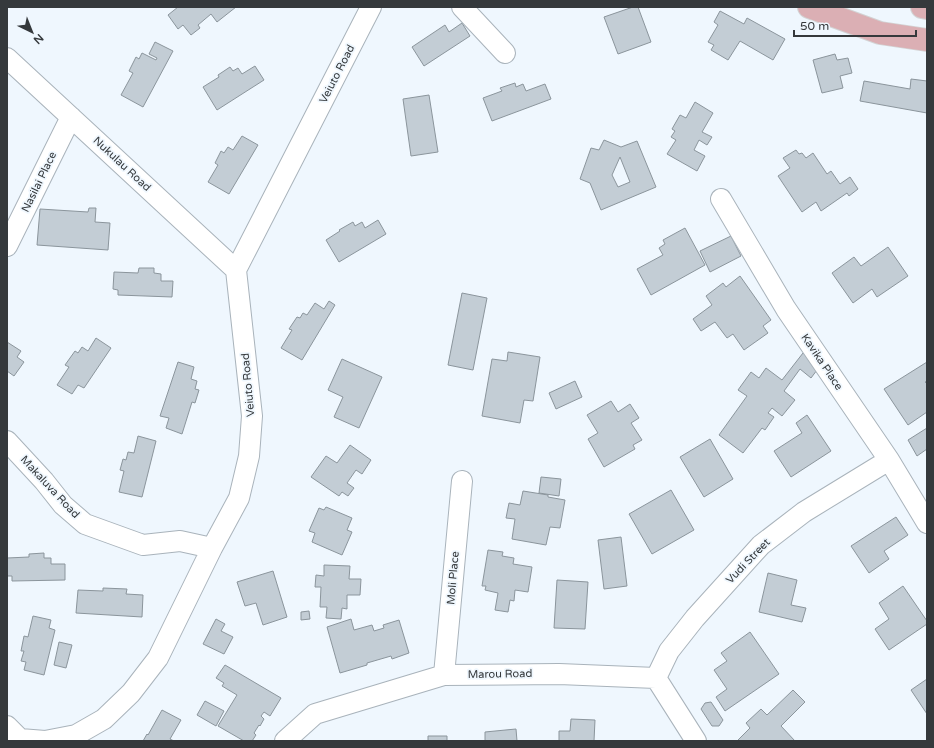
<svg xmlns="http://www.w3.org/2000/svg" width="934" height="748" viewBox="0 0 934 748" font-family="'Varela Round',sans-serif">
  <rect width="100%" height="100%" fill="#eff7fe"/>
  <path fill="#c3cdd5" stroke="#8b959c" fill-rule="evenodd" d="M 178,7 L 236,7 L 217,22 L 211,14 L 198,25 L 200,28 L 191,35 L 183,25 L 178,29 L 168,15 Z
    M 633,7 L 638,7 L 651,42 L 618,54 L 604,17 Z
    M 720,11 L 744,24 L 747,18 L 785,39 L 773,60 L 740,41 L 728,60 L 711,50 L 714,45 L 708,42 L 718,25 L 714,22 Z
    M 462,23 L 470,36 L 424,66 L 412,47 L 445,25 L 449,32 Z
    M 155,42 L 173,51 L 143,107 L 121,95 L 133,73 L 129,71 L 136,57 L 139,59 L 142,53 L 156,60 L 157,58 L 149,54 Z
    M 835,54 L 837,60 L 848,58 L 852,73 L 840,76 L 843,88 L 822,93 L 813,60 Z
    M 255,66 L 264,80 L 217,110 L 203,87 L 219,77 L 218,75 L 230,67 L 233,71 L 238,68 L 242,74 Z
    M 911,79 L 927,81 L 927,113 L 860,101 L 864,81 L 910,89 Z
    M 515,83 L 516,87 L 523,84 L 526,91 L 545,84 L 551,99 L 492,121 L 483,98 L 502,91 L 500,88 Z
    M 429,95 L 438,152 L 411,156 L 403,99 Z
    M 695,102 L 713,113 L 702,132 L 712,137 L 707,145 L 699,140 L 694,150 L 705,156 L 697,171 L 667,154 L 676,140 L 671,137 L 675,131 L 672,129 L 680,115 L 686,118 Z
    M 242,136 L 258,145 L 229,194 L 208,182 L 218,165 L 215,163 L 221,151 L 224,153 L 228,147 L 233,150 Z
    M 604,140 L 621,147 L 637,141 L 656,187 L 601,210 L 590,183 L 580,179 L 591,148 L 599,150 ZM 620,157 L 630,182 L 618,187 L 612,175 Z
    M 796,150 L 799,154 L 802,153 L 806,158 L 813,153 L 827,174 L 831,171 L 840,184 L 850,177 L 858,189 L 849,196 L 847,193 L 821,211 L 816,202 L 802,212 L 778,176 L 790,168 L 783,158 Z
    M 89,208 L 96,208 L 95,222 L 110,223 L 108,250 L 37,245 L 40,209 L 88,212 Z
    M 378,220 L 386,234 L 339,262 L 326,240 L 340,231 L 339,230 L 353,222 L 355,226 L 362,222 L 365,228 Z
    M 685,228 L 705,265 L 651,295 L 637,269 L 663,255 L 659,248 L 665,244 L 663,240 Z
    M 731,236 L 741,256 L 710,272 L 700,251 Z
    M 888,247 L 908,276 L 877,297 L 872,289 L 853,303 L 832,273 L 854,257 L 861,266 Z
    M 139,268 L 154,268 L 154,273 L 161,274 L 161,281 L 173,281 L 172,297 L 118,295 L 118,290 L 113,289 L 114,272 L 138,273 Z
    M 740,276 L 771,320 L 763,326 L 768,333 L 744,350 L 733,334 L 727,338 L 715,322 L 701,331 L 693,319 L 712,305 L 706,296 L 723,283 L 726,287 Z
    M 462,293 L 487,298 L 473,370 L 448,365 Z
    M 329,301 L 335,305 L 302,360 L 281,348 L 292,330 L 289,329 L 297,317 L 300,318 L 303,313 L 307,315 L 315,303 L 324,309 Z
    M 96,338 L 111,348 L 84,388 L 78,385 L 72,394 L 57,385 L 69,367 L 65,365 L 75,351 L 78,353 L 82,347 L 88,351 Z
    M 7,342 L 21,351 L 17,357 L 24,362 L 14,376 L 7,371 Z
    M 508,352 L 540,357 L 533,401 L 524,400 L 520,423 L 482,416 L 492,359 L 507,361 Z
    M 803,353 L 820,366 L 811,378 L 800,369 L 784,391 L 795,400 L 782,416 L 772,408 L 768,413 L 774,417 L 765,430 L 762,428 L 743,453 L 719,435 L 747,396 L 738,390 L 751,372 L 759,378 L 766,368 L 782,380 Z
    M 342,359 L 382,377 L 359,428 L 334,417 L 343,397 L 328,390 Z
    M 178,362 L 194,367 L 191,379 L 197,381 L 195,389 L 199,390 L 195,403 L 192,402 L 182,434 L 166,428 L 169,418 L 160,416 Z
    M 927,362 L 927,381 L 925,382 L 927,384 L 927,412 L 908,425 L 884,389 Z
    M 575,381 L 582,397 L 556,409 L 549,393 Z
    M 611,401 L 618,412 L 630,404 L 639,418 L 631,423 L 642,440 L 633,445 L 635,449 L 604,467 L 588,439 L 598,433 L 587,415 Z
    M 807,415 L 831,451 L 791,477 L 774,451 L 802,433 L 796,423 Z
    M 927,428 L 927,449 L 917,456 L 908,440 Z
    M 138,436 L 156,441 L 142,497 L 119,492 L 124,471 L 120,470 L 123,459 L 126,460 L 128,452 L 134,453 Z
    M 710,439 L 733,479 L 704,497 L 680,457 Z
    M 350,445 L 371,460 L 362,474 L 356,470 L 347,483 L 354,488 L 348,496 L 342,492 L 339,496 L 311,477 L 326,456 L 337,463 Z
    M 541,477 L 561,479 L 559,496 L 539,493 Z
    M 671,490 L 694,530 L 652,554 L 629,514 Z
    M 523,491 L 548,495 L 548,497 L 565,500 L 560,528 L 550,527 L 546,545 L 512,539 L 515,519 L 506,518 L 509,503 L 520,505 Z
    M 326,507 L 352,518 L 347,530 L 352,532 L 342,555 L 312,542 L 315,533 L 309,531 L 319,508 L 324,510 Z
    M 896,517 L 908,535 L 884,551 L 889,559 L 869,573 L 851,546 Z
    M 621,537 L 627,586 L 604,589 L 598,540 Z
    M 488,550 L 503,552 L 502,556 L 514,558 L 513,564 L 532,567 L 528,592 L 515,590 L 514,601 L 510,600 L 508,612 L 495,610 L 498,593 L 485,590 L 486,586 L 482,586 Z
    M 44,553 L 44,558 L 51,558 L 51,564 L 65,564 L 65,580 L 12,581 L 12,576 L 7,576 L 7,558 L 29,557 L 29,554 Z
    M 324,565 L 350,566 L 349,579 L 361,579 L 360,595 L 347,595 L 347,609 L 342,608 L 341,619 L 326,618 L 327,607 L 320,607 L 321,587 L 315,587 L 316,575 L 324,576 Z
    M 273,571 L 287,617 L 263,625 L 256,603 L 245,606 L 237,582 Z
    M 768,573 L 797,580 L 791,605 L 806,608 L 802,622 L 759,612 Z
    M 557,580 L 588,582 L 585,629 L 554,628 Z
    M 903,586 L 927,621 L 927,624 L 889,650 L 875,629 L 889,619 L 879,603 Z
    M 103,588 L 127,589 L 126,594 L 143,595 L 142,617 L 76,613 L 78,590 L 103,591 Z
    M 309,611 L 310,619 L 301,620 L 301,612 Z
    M 33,616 L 51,620 L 49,628 L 55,630 L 44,675 L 24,670 L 26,662 L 21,661 L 24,651 L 21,651 L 24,636 L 28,637 Z
    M 216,619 L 225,624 L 221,631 L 233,637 L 224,654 L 203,644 Z
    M 351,619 L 354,630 L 372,625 L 374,631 L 384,628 L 383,625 L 399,620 L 409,653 L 392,659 L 391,656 L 367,663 L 367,665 L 340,673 L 327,627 Z
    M 750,632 L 779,674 L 725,711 L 716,697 L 727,689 L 714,670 L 727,661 L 721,653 Z
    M 59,642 L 72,645 L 66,668 L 54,665 Z
    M 225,665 L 281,698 L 270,716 L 264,712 L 261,716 L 264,719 L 260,726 L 259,725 L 254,733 L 256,735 L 252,741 L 244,741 L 218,726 L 237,695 L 222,686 L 224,683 L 216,678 Z
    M 927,679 L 927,714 L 911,690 Z
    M 793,690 L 805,702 L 781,726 L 795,741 L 737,741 L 750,728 L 746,723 L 761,709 L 767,715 Z
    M 205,701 L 224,711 L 216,726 L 197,715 Z
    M 711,702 L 723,720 L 719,726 L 712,726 L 701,709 L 705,703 Z
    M 162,710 L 181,720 L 170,739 L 174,741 L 143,741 L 147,734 L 148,735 Z
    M 571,719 L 595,720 L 594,741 L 559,741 L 559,731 L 570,731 Z
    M 516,729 L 517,741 L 485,741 L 485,732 Z
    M 428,736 L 447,736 L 447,741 L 428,741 Z"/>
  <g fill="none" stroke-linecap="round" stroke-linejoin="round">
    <defs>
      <path id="minor" d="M 462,7 L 505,53
        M 7,58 L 236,270
        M 721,199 L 786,309 L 889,460 L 927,523
        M 7,246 L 71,117
        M 7,441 L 44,481 L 63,505 L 85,524 L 143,545 L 180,541 L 212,548
        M 444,675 L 462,481
        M 656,678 L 669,651 L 695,618 L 761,545 L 804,512 L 889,460
        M 656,678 L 696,741
        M 7,726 L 20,739 L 45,741 L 76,735 L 104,719 L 131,693 L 158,658 L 212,548 L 239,498 L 249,456 L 252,416 L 236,270 L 371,7
        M 285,741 L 315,714 L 444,675 L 559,674 L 656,678"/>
      <path id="major" d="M 809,7 L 880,33 L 927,40
        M 922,7 L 927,8"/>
    </defs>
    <use href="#minor" stroke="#a9b3bb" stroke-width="22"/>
    <use href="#major" stroke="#d3d3d4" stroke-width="24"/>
    <use href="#minor" stroke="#fff" stroke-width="20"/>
    <use href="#major" stroke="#dbafb4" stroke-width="22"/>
  </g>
  <g text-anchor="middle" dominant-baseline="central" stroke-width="3.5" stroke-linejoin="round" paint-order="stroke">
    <g font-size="11" fill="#35393c" stroke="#eff7fe">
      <text transform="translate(337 74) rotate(-63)">Veiuto Road</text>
      <text transform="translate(122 164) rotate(43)">Nukulau Road</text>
      <text transform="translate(39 182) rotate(-64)">Nasilai Place</text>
      <text transform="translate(822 362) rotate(56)">Kavika Place</text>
      <text transform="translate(248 385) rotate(-95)">Veiuto Road</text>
      <text transform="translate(50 487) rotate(47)">Makaluva Road</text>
      <text transform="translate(748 561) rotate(-46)">Vudi Street</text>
      <text transform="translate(453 578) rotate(-85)">Moli Place</text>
      <text transform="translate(500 674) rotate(-1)">Marou Road</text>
    </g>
  </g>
  <rect width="934" height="748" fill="none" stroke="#35393c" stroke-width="16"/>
  <g transform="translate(32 32) rotate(137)" stroke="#eff7fe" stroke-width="3" paint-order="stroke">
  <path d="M0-3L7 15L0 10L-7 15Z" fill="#35393c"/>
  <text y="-6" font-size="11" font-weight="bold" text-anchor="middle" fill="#35393c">N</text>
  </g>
  <path d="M794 30v6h122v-6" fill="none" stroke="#35393c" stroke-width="2"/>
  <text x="800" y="30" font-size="12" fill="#35393c" stroke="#eff7fe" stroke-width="3" paint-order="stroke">50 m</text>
</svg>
